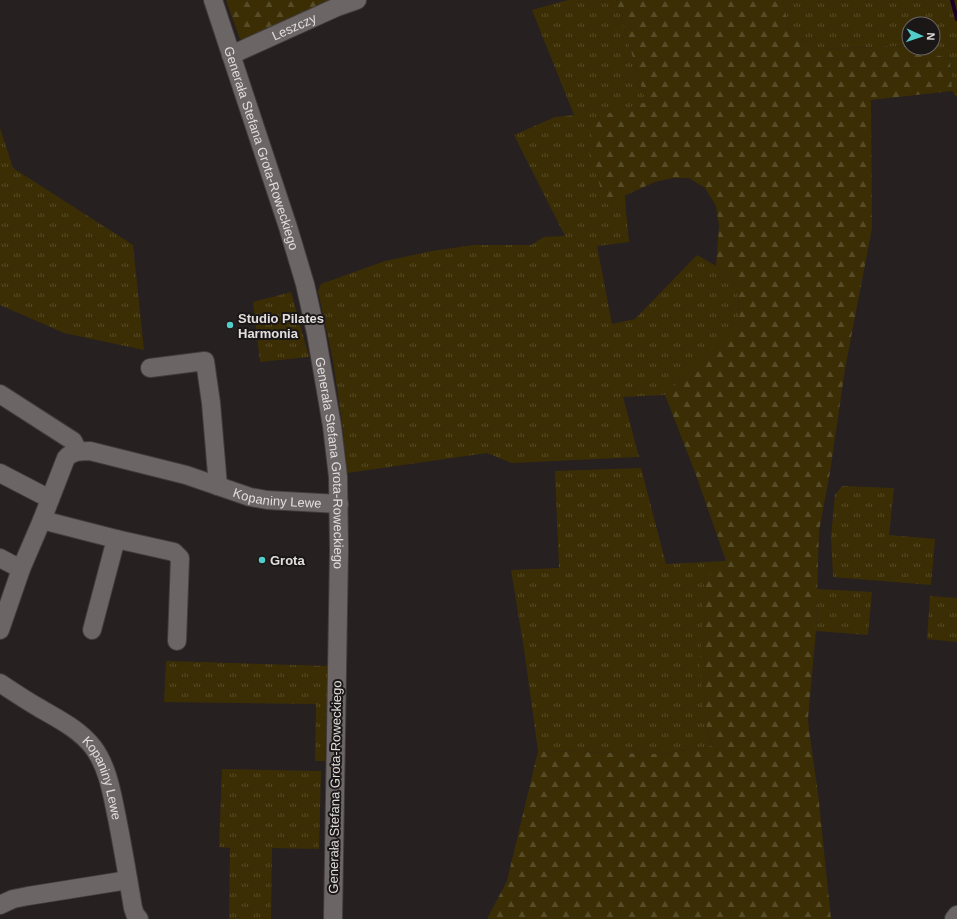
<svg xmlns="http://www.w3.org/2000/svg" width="957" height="919" viewBox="0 0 957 919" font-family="Helvetica,sans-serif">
  <defs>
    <pattern id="grass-tufts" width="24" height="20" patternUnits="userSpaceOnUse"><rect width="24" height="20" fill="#3b2e04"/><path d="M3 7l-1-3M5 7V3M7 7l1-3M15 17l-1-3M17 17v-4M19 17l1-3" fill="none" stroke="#574c28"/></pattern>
    <pattern id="forest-firs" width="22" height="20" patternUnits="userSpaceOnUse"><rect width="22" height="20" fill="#3b2e04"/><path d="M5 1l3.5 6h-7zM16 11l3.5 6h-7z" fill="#574c28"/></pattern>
  </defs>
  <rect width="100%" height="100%" fill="#262020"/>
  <path fill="url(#grass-tufts)" d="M 568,0 L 616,0 L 646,102 L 606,204 L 625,195 L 626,211 L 629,242 L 597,246 L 612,324 L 635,319 L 697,255 L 716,266 L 737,286 L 740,324 L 665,395 L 623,397 L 639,457 L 512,463 L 487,453 L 347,473 L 343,430 L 333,360 L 318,291 L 321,284 L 385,261 L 432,251 L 474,245 L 531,245 L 544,237 L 565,236 L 514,135 L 555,117 L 574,115 L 532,10 Z
    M 783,0 L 957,0 L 957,97 L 952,91 L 950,59 L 910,48 L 933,48 L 933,24 L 909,24 L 909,48 L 905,46 L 819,49 L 789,32 Z
    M 0,128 L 13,168 L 133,245 L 144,350 L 64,333 L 0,305 Z
    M 291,292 L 309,357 L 260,362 L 253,302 Z
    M 641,468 L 666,564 L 726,561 L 704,718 L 713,746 L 660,754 L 538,751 L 524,649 L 511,570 L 559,568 L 555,471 Z
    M 842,486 L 894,488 L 889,535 L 935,539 L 931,585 L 833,577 L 831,537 L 835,495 Z
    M 817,589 L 872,592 L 868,635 L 816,631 Z
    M 930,596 L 957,598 L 957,642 L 927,639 Z
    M 166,661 L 328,666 L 325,761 L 315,761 L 316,704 L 164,702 Z
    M 222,769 L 321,771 L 319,849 L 272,848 L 271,919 L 229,919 L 230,848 L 219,847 Z"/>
  <path fill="url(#forest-firs)" d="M 226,0 L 337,0 L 245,40 L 240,39 Z
    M 616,0 L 783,0 L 789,32 L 819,49 L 905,46 L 950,59 L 952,91 L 871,100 L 872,228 L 845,369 L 830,472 L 819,531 L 816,631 L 808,718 L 809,730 L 818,793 L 831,919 L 487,919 L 507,881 L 538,751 L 660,754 L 713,746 L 704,718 L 700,668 L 704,580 L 726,561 L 696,475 L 665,395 L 715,346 L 740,324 L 737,286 L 716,266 L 719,226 L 716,206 L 705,188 L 689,178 L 673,178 L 655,182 L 606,204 L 589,153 L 593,118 L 646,102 Z"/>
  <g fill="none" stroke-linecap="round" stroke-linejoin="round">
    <path stroke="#1a0025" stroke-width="4" d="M 952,0 L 957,19"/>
    <defs>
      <g id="minor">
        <path id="s1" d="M 213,0 L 288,227 L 305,284 L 316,333 L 332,426 L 338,477 L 339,549 L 333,919"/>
        <path id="s2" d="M 231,55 L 337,7 L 357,0"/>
        <path d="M 150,368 L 205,361 L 211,403 L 218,486"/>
        <path d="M 0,394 L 73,441 L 78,451"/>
        <path d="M 0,473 L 50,499"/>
        <path d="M 42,520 L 116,539 L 174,552 L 180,558 L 177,641"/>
        <path d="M 0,558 L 21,569"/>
        <path id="s3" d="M 0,630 L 21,569 L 42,520 L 66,458 C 73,451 80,451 90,451 L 186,475 L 250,497 L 267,500 L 339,504"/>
        <path d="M 92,630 L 116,539"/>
        <path id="s4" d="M 0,683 C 12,691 24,699 36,706 C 56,718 78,728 93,747 C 108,767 112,794 117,818 C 123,848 128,878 133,908 L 135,914 L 139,919"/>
        <path d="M 0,905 L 13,899 L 28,896 L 128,880"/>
        <path d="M 954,919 L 957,915"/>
      </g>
    </defs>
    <use href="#minor" stroke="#423d3d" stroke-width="20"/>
    <use href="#minor" stroke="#6c6565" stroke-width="18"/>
  </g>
  <g fill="#53cdca" stroke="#1c1717" stroke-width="1.5">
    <circle cx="230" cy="325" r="4"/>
    <circle cx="262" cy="560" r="4"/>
  </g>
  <g text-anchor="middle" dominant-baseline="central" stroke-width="4" stroke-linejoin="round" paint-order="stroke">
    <g font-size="13" fill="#e2dede" stroke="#1c1717">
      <text stroke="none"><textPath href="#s2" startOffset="69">Leszczy</textPath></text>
      <text stroke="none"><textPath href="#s1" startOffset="156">Generała Stefana Grota-Roweckiego</textPath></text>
      <text stroke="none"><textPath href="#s1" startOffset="480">Generała Stefana Grota-Roweckiego</textPath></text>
      <text stroke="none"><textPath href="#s3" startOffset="404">Kopaniny Lewe</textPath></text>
      <text stroke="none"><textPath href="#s4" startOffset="146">Kopaniny Lewe</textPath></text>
      <text transform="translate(335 787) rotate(-89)">Generała Stefana Grota-Roweckiego</text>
    </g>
    <g font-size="13" font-weight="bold" fill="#e2dede" stroke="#1c1717" text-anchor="start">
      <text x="238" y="318">Studio Pilates<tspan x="238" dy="15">Harmonia</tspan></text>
      <text x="270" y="560">Grota</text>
    </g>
  </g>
  <g transform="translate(921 36) rotate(93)"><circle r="19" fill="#1c1717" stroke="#6b6767"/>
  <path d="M0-3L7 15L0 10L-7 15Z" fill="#53cdca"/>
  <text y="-6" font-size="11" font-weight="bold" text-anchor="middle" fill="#e2dede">N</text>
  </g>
</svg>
